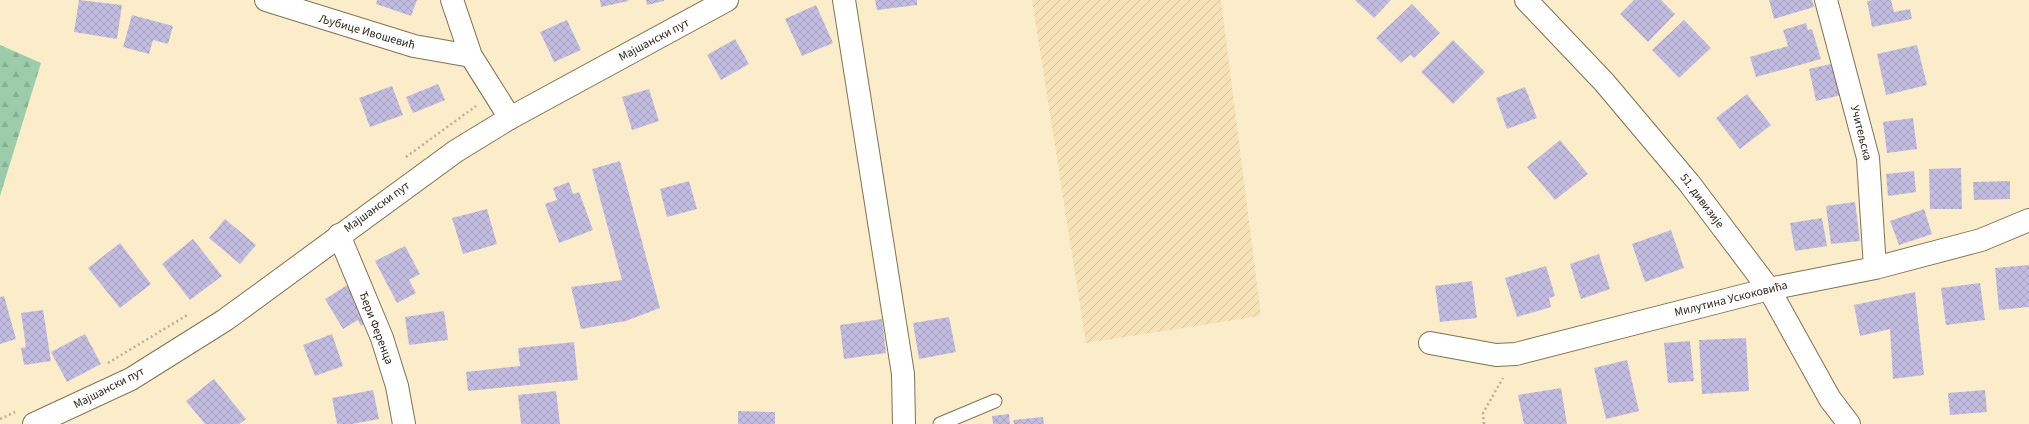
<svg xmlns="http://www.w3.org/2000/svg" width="2029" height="424" viewBox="0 0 2029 424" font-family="'Source Sans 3',sans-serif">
  <defs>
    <pattern id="industrial-furrows" width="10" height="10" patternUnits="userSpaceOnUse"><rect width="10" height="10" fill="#f5e2b8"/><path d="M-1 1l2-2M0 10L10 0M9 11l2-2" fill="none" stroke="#d2c29e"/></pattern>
    <pattern id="forest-firs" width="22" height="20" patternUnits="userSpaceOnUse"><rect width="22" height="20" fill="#9cccaa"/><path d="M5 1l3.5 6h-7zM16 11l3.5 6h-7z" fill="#87af92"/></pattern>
    <pattern id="building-cross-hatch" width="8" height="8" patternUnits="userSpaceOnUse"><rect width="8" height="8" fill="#c2bde0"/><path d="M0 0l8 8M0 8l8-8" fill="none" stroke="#a7a2c0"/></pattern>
  </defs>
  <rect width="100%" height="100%" fill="#fcedca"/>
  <path fill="url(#industrial-furrows)" d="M 1032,0 L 1221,0 L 1261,316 L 1086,343 Z"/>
  <path fill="url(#forest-firs)" d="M 0,45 L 41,63 L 0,196 Z"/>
  <path fill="url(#building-cross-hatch)" d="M 79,0 L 122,5 L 117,39 L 74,32 Z
    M 377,0 L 417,0 L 411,16 L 376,4 Z
    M 600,0 L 628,0 L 628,1 L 601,7 Z
    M 646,0 L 664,0 L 664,1 L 647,5 Z
    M 875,0 L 917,0 L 917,5 L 877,10 Z
    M 1355,0 L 1391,0 L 1374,18 Z
    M 1634,0 L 1661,0 L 1675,14 L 1648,42 L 1620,14 Z
    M 1769,0 L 1812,0 L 1814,7 L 1774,19 Z
    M 1874,0 L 1891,0 L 1894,12 L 1910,9 L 1912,19 L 1872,27 L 1867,1 Z
    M 1412,4 L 1440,33 L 1414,58 L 1410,55 L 1401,63 L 1376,38 Z
    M 816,5 L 833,43 L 802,56 L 785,19 Z
    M 132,15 L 173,26 L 168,44 L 153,40 L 149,54 L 123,47 Z
    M 567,20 L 581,50 L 554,62 L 540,32 Z
    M 1684,20 L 1711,48 L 1679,78 L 1652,50 Z
    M 1806,23 L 1808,30 L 1812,29 L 1821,59 L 1756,77 L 1750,57 L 1788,46 L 1783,30 Z
    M 735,39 L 749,64 L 721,80 L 707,55 Z
    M 1453,40 L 1485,72 L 1453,104 L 1421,72 Z
    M 1917,45 L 1927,85 L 1886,95 L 1877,54 Z
    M 1839,62 L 1846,94 L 1816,101 L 1809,69 Z
    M 438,84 L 445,100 L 413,113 L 406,97 Z
    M 392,86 L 403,115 L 370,127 L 359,98 Z
    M 1525,87 L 1537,118 L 1507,129 L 1496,98 Z
    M 649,89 L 659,121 L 632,130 L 622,97 Z
    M 1747,94 L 1771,125 L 1740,149 L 1716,118 Z
    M 1913,118 L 1917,149 L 1887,153 L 1883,122 Z
    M 1560,140 L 1588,174 L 1555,200 L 1527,167 Z
    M 620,161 L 660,308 L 626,321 L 581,329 L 571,287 L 622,280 L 592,169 Z
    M 1961,168 L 1962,209 L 1930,209 L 1929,169 Z
    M 1914,171 L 1916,192 L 1888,196 L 1886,174 Z
    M 689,181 L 697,209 L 667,217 L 660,189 Z
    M 2010,181 L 2010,199 L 1974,200 L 1973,182 Z
    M 569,182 L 573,194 L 579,192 L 593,230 L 559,243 L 545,204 L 557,200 L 553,188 Z
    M 1855,202 L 1860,241 L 1831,244 L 1826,206 Z
    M 487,209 L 497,244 L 463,254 L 452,218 Z
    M 1924,209 L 1932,234 L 1899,245 L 1890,221 Z
    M 1822,218 L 1827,246 L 1795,251 L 1790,223 Z
    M 225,219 L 256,245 L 240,264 L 209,238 Z
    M 1671,230 L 1684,268 L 1645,282 L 1632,244 Z
    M 193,239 L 222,276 L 190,300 L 162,264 Z
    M 120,243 L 151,284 L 120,308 L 88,268 Z
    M 405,246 L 420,274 L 409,280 L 416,293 L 397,303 L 375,261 Z
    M 1599,254 L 1610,289 L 1581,299 L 1570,264 Z
    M 2029,265 L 2029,307 L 1999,310 L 1995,268 Z
    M 1546,266 L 1555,296 L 1549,298 L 1551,307 L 1517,317 L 1505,278 Z
    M 354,281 L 373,319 L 361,326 L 358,320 L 343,329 L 325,299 Z
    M 1472,281 L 1477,318 L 1440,322 L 1435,286 Z
    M 1980,283 L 1985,320 L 1946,325 L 1941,288 Z
    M 1915,292 L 1924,375 L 1893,379 L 1890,329 L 1860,336 L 1854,305 Z
    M 4,296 L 16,339 L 0,344 L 0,297 Z
    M 43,310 L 51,361 L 24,365 L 21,348 L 26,347 L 21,313 Z
    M 444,311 L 448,340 L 409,345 L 405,317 Z
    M 949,317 L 956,352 L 919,359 L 913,323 Z
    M 882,319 L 886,353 L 844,359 L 840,325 Z
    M 85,334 L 101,364 L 67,382 L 51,352 Z
    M 332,334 L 343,366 L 315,376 L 303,345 Z
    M 1746,338 L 1749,391 L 1702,394 L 1699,340 Z
    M 1690,341 L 1694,381 L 1668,383 L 1664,343 Z
    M 574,342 L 578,380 L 468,391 L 466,372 L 520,366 L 518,348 Z
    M 1627,360 L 1639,411 L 1606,419 L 1594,368 Z
    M 214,379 L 246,419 L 239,424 L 205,424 L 186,401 Z
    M 1561,388 L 1567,424 L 1524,424 L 1518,395 Z
    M 373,390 L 379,419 L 352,424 L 337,424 L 332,398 Z
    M 1985,390 L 1987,412 L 1950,415 L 1948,393 Z
    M 556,391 L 560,424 L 521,424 L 518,395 Z
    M 738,411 L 775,412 L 775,424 L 738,424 Z
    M 1009,414 L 1010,424 L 993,424 L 992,416 Z
    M 1043,417 L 1044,424 L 1014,424 L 1013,420 Z"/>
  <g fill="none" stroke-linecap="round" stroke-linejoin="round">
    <defs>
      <path id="lane" d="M 940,424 L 995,401"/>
      <path id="street" d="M 266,0 L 414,46 L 471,56
        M 452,0 L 471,56 L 510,118
        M 844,0 L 903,374 L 904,424
        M 1826,0 L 1868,158 L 1875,268
        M 339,235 L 382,338 L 397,386 L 404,424
        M 1430,343 L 1496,355 L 1516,354 L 1769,289 L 1875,268 L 1981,240 L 2029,220"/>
      <path id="secondary" d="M 1526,0 L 1604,82 L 1689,183 L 1769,289 L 1830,399 L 1849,424
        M 34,424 L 131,379 L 225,320 L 456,151 L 510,118 L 727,0"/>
    </defs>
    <use href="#lane" stroke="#7f7252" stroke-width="15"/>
    <use href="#street" stroke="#7f7252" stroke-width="24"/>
    <use href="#secondary" stroke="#7f7252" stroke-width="24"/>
    <path stroke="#bbaf93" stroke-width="2.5" stroke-dasharray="2 3" stroke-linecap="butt" d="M 406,157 L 476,106
      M 108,363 L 189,314
      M 0,419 L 15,412
      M 1484,424 L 1483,413 L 1503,378"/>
    <use href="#lane" stroke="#fff" stroke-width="13"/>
    <use href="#street" stroke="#fff" stroke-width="22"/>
    <use href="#secondary" stroke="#fff" stroke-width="22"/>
  </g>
  <g text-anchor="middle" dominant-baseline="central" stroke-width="3" stroke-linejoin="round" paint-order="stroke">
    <g font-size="12" fill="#2d271a" stroke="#fff">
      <text transform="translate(367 32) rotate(16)">Љубице Ивошевић</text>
      <text transform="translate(654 40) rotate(-28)">Мајшански пут</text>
      <text transform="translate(1861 133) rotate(76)">Учитељска</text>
      <text transform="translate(1702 201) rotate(53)">51. дивизије</text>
      <text transform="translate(377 207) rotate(-36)">Мајшански пут</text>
      <text transform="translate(1731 299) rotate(-14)">Милутина Ускоковића</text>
      <text transform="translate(376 328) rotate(69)">Ђери Ференца</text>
      <text transform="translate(109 388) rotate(-27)">Мајшански пут</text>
    </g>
  </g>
</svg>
